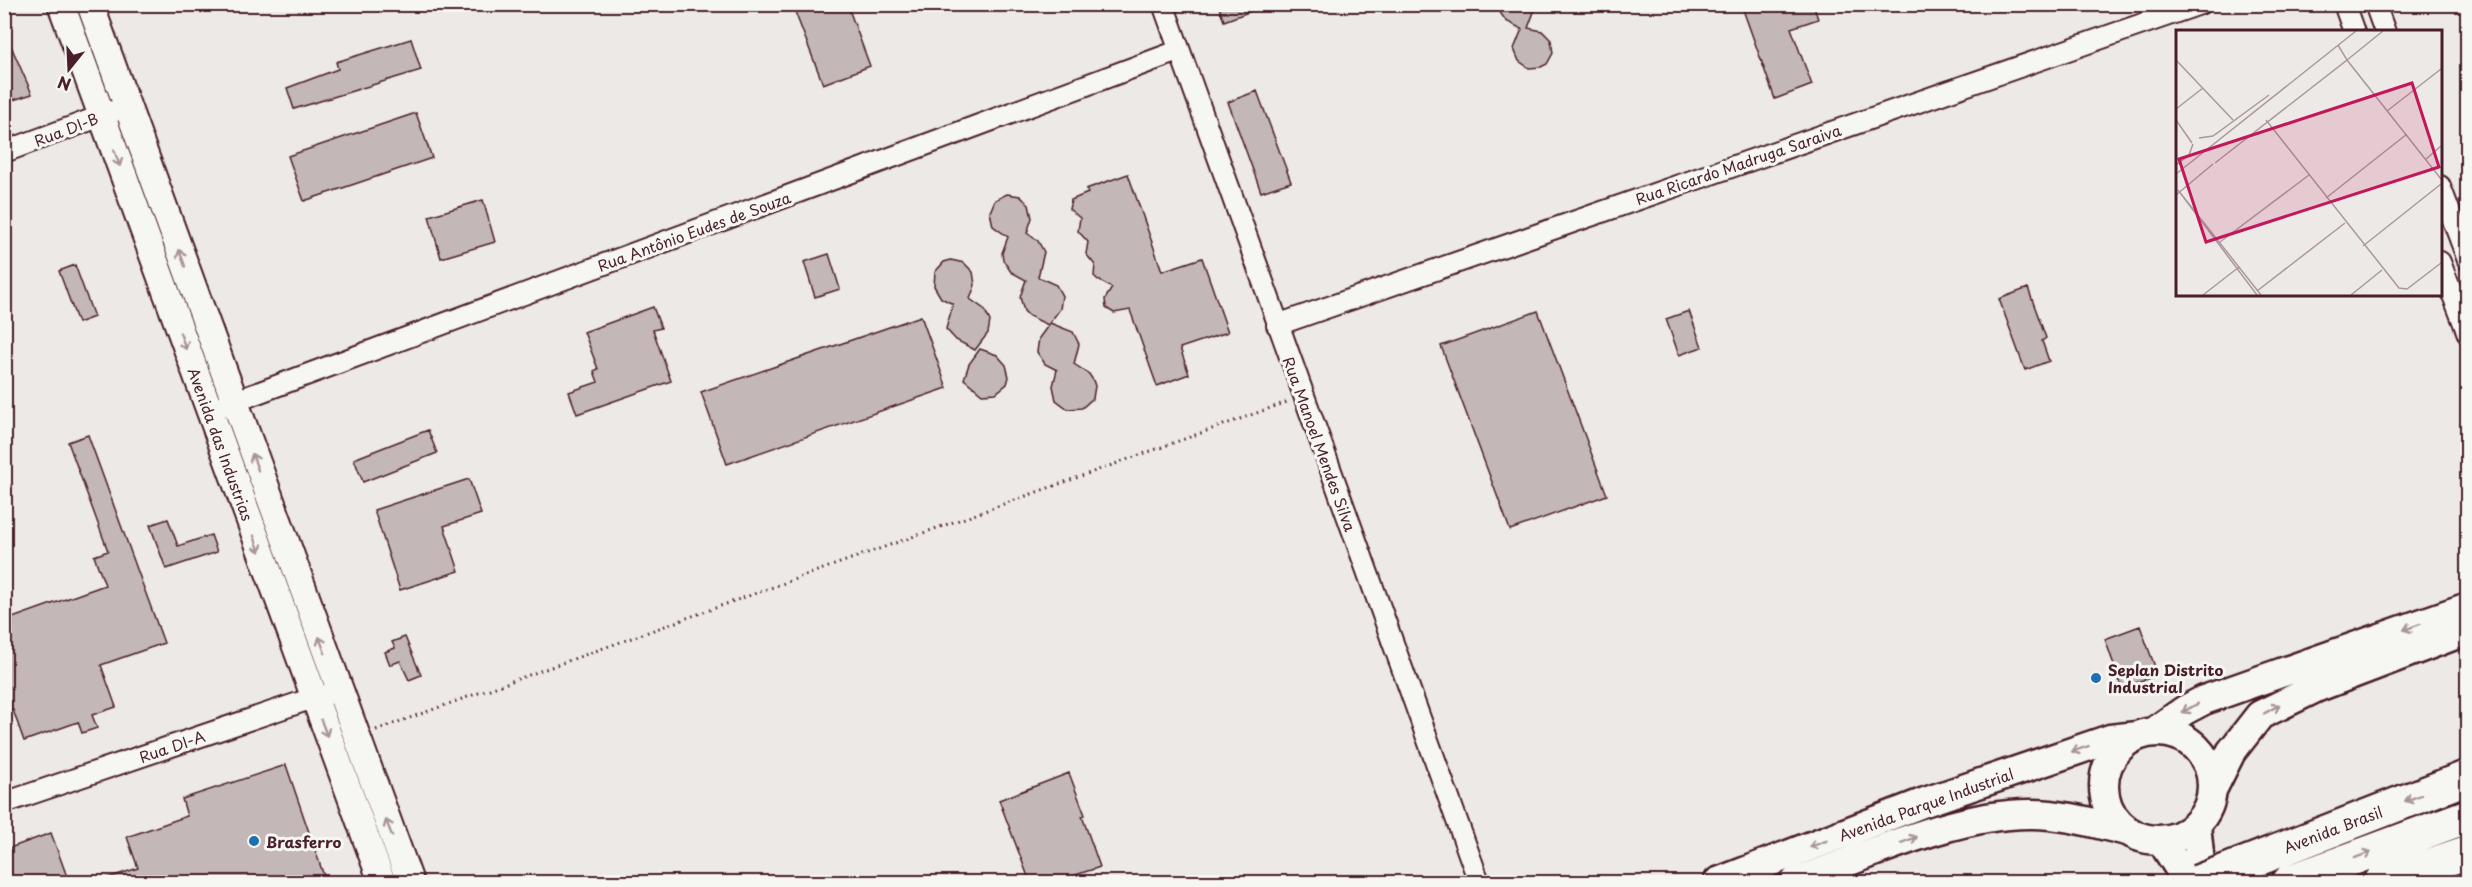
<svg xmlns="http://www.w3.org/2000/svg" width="2472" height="887" viewBox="0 0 2472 887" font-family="'Playpen Sans',sans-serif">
  <rect width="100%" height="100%" fill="#ece9e6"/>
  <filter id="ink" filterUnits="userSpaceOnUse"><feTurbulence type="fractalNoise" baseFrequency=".0167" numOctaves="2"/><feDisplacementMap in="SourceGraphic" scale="12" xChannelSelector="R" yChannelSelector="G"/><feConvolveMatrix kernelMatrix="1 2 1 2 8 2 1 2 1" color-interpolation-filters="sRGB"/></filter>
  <g filter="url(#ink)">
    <path fill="#c4b7b7" stroke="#4a1f2b" stroke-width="1.5" d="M 792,4 L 847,4 L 870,66 L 823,84 Z
      M 1218,4 L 1265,4 L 1265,6 L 1224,21 Z
      M 1494,4 L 1537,4 L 1528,28 L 1542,31 L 1551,40 L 1553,53 L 1547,64 L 1541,67 L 1529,68 L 1519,61 L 1514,49 L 1522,29 L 1506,21 Z
      M 1741,4 L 1813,4 L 1818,19 L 1791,28 L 1812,85 L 1775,99 Z
      M 4,30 L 32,94 L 4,103 Z
      M 411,39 L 421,70 L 294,109 L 287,88 L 338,69 L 336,62 Z
      M 1257,91 L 1291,182 L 1261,192 L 1228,102 Z
      M 416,113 L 432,158 L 304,201 L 288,156 Z
      M 1128,174 L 1162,271 L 1202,258 L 1228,332 L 1180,348 L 1189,374 L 1157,386 L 1130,310 L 1114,313 L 1106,308 L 1105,299 L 1112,288 L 1098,280 L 1094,276 L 1095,265 L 1086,254 L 1088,242 L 1078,231 L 1080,218 L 1069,209 L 1071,200 L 1088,193 L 1086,189 Z
      M 1007,194 L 1020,196 L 1029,205 L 1032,218 L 1027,233 L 1038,241 L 1044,252 L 1038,277 L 1056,285 L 1062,296 L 1060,309 L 1048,325 L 1029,316 L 1024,311 L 1020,297 L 1026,280 L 1011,272 L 1003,260 L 1002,253 L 1008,237 L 993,226 L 990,212 L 995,200 Z
      M 483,200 L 495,242 L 441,258 L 429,216 Z
      M 829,254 L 840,289 L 815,297 L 804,262 Z
      M 951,260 L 964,263 L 973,272 L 975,285 L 970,299 L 984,309 L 990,321 L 988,333 L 975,350 L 956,340 L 946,329 L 953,304 L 941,298 L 934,286 L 935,272 L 944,262 Z
      M 75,265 L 94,317 L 78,323 L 59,271 Z
      M 2028,288 L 2046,338 L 2042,341 L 2049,361 L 2025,370 L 1999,299 Z
      M 653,307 L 661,328 L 653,330 L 671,381 L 577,414 L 569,392 L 598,382 L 594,371 L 598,369 L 584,332 Z
      M 1538,311 L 1607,495 L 1510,530 L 1441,346 Z
      M 1689,311 L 1702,347 L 1679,355 L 1666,319 Z
      M 921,316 L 947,388 L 727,464 L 701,392 Z
      M 1050,323 L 1073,332 L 1079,344 L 1074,364 L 1089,374 L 1093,380 L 1095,386 L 1093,398 L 1082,408 L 1068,409 L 1056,400 L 1053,386 L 1057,370 L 1045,364 L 1037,352 L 1039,338 Z
      M 980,349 L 997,355 L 1006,365 L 1009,377 L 1007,384 L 996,393 L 982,394 L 964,379 L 969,364 Z
      M 428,430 L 437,453 L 363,482 L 354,459 Z
      M 88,435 L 164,643 L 101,665 L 116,707 L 92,715 L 97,728 L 82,733 L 78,722 L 24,741 L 13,710 L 4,713 L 4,621 L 105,585 L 94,556 L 108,551 L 68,442 Z
      M 469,479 L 481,514 L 444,526 L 459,571 L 400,590 L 374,510 Z
      M 168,519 L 178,546 L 211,535 L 217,552 L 166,569 L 150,525 Z
      M 2140,626 L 2158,675 L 2122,688 L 2105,639 Z
      M 405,637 L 421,675 L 409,680 L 400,661 L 390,665 L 385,652 L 395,648 L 392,642 Z
      M 286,765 L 326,882 L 102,882 L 102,880 L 138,868 L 127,837 L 187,816 L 182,799 Z
      M 1069,773 L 1085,815 L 1082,816 L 1100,867 L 1054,882 L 1030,882 L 999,800 Z
      M 51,833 L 69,882 L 9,882 L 4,871 L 4,850 Z"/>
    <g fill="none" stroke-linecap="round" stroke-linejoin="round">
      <defs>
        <path id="minor" d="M 1163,4 L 1479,882
          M 2344,4 L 2354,32
          M 2375,4 L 2385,32
          M 4,152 L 128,106
          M 2440,186 L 2468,260
          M 2440,262 L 2468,334
          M 1277,325 L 2200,4
          M 209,411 L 1178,51
          M 4,803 L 313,698 L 326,695"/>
        <path id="tertiary" d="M 61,4 L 382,882
          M 90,4 L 410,882"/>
        <path id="secondary" d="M 2155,731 L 2185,710 L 2204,700 L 2468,607
          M2104 786a54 54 0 1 1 108 0a54 54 0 1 1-108 0Z
          M 2213,788 L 2231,752 L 2260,715 L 2318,687 L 2468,630
          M 2196,825 L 2201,872 L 2205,882
          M 2161,840 L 2188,882
          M 1718,882 L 1925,802 L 2110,739 L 2137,736
          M 1795,882 C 1867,856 1956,813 2032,814 C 2064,814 2097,824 2127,831"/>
        <path id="trunk" d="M 2265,856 L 2468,777
          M 2289,882 L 2468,816
          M 2381,882 L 2468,852"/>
      </defs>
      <use href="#minor" stroke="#4a1f2b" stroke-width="24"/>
      <use href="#tertiary" stroke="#4a1f2b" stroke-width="30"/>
      <use href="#secondary" stroke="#4a1f2b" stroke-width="33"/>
      <use href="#trunk" stroke="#4a1f2b" stroke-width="38"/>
      <path stroke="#4a1f2b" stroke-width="3" stroke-dasharray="1.5 4.5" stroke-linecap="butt" d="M 376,730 L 1287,402"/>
      <use href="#minor" stroke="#f6f6f2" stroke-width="20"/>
      <use href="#tertiary" stroke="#f6f6f2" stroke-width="26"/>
      <use href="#secondary" stroke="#f6f6f2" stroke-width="28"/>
      <use href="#trunk" stroke="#f6f6f2" stroke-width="33"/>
      <defs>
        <path id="trunk-bridge" d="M 2198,882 L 2265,856"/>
      </defs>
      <use href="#trunk-bridge" stroke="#4a1f2b" stroke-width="38" stroke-linecap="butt"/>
      <use href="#trunk-bridge" stroke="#f6f6f2" stroke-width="33"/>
    </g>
    <defs><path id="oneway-shaft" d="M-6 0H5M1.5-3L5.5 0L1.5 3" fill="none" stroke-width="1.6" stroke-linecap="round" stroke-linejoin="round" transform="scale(1.5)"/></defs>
    <g stroke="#a99598">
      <use href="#oneway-shaft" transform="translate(117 158) rotate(70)"/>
      <use href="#oneway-shaft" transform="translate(182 258) rotate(-110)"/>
      <use href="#oneway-shaft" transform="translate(183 341) rotate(70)"/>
      <use href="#oneway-shaft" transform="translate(255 462) rotate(-110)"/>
      <use href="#oneway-shaft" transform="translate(257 544) rotate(70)"/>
      <use href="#oneway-shaft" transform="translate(2412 627) rotate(160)"/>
      <use href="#oneway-shaft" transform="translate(322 645) rotate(-110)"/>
      <use href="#oneway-shaft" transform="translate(2190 708) rotate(151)"/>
      <use href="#oneway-shaft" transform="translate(2272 709) rotate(-29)"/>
      <use href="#oneway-shaft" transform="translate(324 728) rotate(69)"/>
      <use href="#oneway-shaft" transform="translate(2080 749) rotate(161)"/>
      <use href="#oneway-shaft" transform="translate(2413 798) rotate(159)"/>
      <use href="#oneway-shaft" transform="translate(389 828) rotate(-111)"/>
      <use href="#oneway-shaft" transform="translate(1909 840) rotate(-20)"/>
      <use href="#oneway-shaft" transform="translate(1818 844) rotate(159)"/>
      <use href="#oneway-shaft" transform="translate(2363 855) rotate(-20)"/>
    </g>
  </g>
  <g fill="#1f6fb2" stroke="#f6f6f2" stroke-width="2">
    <circle cx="2096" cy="678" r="6"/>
    <circle cx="254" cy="841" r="6"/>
  </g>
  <g text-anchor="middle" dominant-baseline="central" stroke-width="6" stroke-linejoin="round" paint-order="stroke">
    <g font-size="15" fill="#4a1f2b" stroke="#f6f6f2">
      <text transform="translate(66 129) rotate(-21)">Rua DI-B</text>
      <text transform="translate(1738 164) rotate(-19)">Rua Ricardo Madruga Saraiva</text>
      <text transform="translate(694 231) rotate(-20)">Rua Antônio Eudes de Souza</text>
      <text transform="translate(221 444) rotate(70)">Avenida das Industrias</text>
      <text transform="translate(1320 444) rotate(70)">Rua Manoel Mendes Silva</text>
      <text transform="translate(172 746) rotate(-19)">Rua DI-A</text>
      <text transform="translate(1926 804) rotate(-20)">Avenida Parque Industrial</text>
      <text transform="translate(2333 829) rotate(-21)">Avenida Brasil</text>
    </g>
    <g font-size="15" font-weight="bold" fill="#4a1f2b" stroke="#f6f6f2" text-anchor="start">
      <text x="2108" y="669">Seplan Distrito<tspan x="2108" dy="17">Industrial</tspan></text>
      <text x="266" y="841">Brasferro</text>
    </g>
  </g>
  <g transform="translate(2176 30)">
    <rect width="266" height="266" fill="#ece9e6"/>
    <path fill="none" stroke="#ab989b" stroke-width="1.5" d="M 207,1 L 171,30 L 265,149M 0,30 L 57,90M 0,79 L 27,58M 211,81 L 265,39M 0,90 L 16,113M 90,90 L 223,258 L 231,259 L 265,233M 23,108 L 37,106 L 93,65M 249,130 L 265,116M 39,133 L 171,30 L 162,15M 0,135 L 13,125 L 17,114M 0,144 L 180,1M 0,165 L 37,134M 150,168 L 231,104M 44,212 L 133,145M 187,216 L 265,154M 81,261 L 169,193M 27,265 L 63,237M 81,265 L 2,160 L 85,265M 175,265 L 206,240"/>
    <path fill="#c2185b" fill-opacity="0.15" stroke="#c2185b" stroke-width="3" d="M 236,53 L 263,137 L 30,212 L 3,129 Z"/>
    <rect width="266" height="266" fill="none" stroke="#4a1f2b" stroke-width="3"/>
  </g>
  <rect width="2472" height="887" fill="none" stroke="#f6f6f2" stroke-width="24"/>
  <rect x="12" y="12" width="2448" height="863" fill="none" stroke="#4a1f2b" stroke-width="2" filter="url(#ink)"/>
  <g transform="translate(69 69) rotate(198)" stroke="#f6f6f2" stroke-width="4.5" paint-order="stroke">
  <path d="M0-4.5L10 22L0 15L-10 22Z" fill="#4a1f2b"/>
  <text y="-9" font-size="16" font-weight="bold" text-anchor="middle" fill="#4a1f2b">N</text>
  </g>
</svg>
